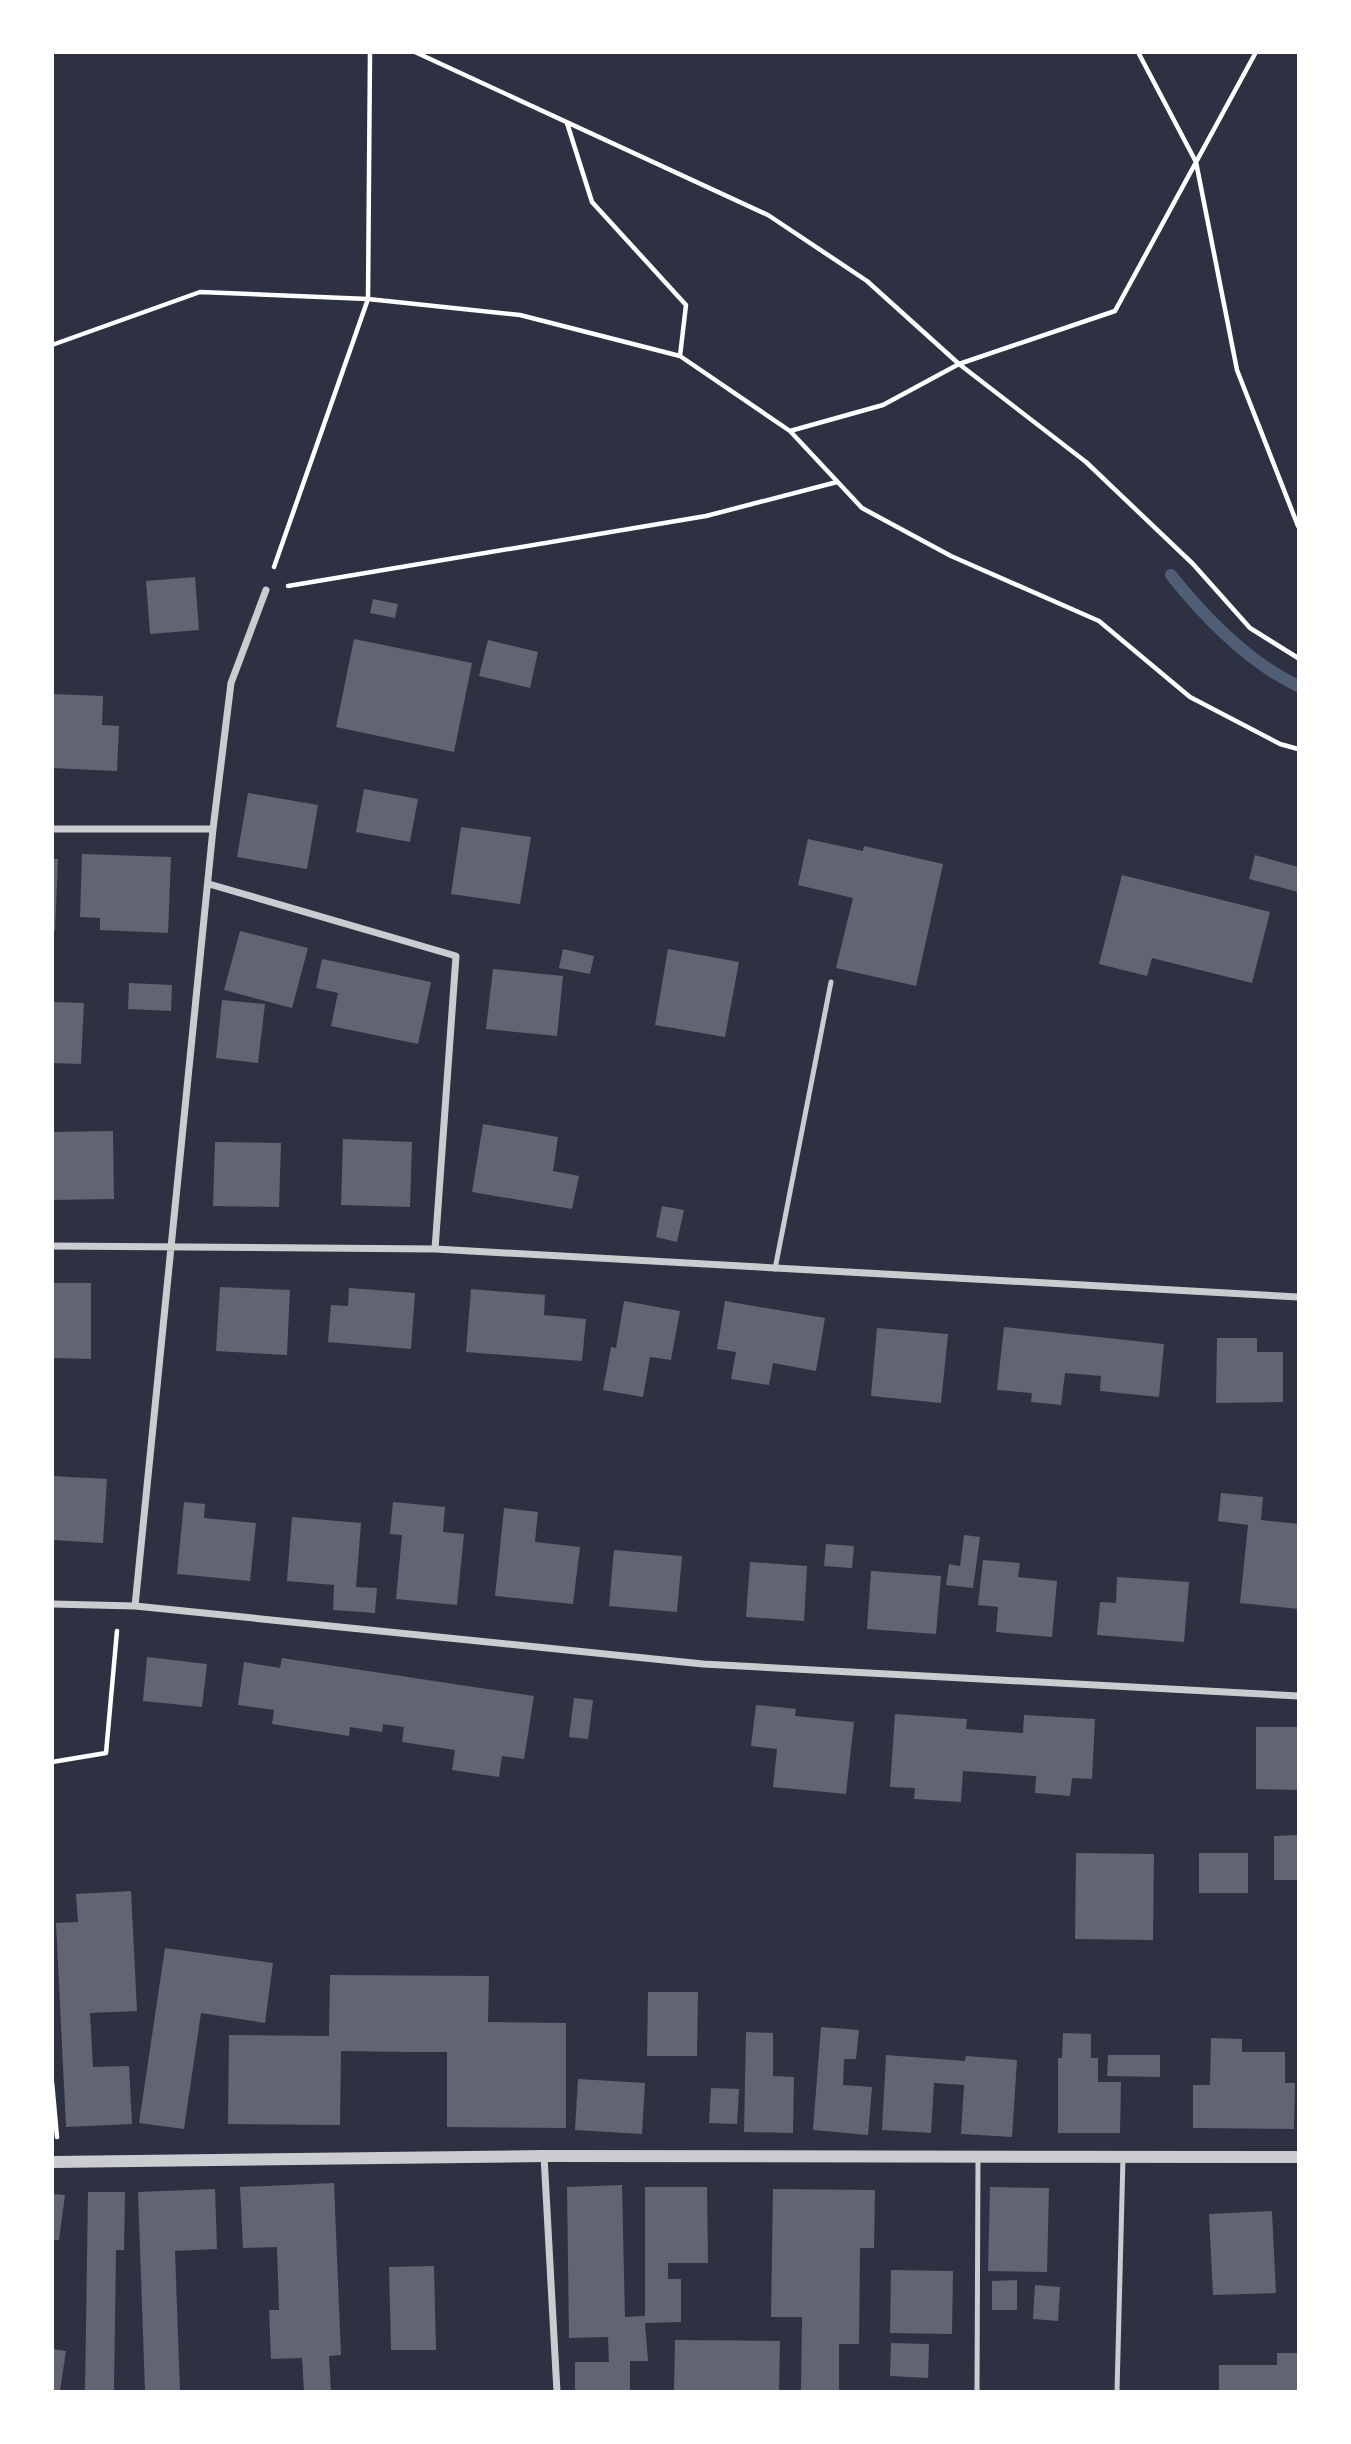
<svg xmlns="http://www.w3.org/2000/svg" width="1351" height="2444" viewBox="0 0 1351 2444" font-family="'Golos Text',sans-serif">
  <rect width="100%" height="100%" fill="#2d3142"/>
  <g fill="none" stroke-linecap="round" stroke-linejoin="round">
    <path stroke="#4f5d75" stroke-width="12" d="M 1171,575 C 1206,619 1248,662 1298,686"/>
  </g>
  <path fill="#626471" d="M 195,577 L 199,630 L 150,634 L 146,581 Z
    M 373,599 L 398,604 L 395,618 L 370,613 Z
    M 354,639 L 472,663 L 454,752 L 336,727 Z
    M 488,640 L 538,652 L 530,688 L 479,676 Z
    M 52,694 L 103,696 L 102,725 L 119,726 L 117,771 L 52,768 Z
    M 364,789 L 418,799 L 410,842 L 356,832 Z
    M 248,793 L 318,805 L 307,869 L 237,857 Z
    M 461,827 L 531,837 L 520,904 L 451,894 Z
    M 808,839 L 863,851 L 864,846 L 943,864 L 916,986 L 836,968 L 853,898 L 798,885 Z
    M 82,854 L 171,857 L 168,933 L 100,930 L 100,918 L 80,917 Z
    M 1255,855 L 1298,867 L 1298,892 L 1249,879 Z
    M 52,859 L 58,859 L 55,931 L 52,931 Z
    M 1122,875 L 1270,912 L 1252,983 L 1152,958 L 1147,976 L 1099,964 Z
    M 240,931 L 308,948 L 292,1008 L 224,990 Z
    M 563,949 L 594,956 L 590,974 L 559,968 Z
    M 668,949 L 739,962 L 725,1037 L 655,1025 Z
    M 322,959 L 431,982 L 418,1044 L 331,1026 L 338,993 L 316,988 Z
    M 493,969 L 563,976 L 557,1036 L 486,1029 Z
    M 129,983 L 172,985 L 171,1011 L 128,1009 Z
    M 222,1000 L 265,1004 L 258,1063 L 216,1058 Z
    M 52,1002 L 84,1003 L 81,1064 L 52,1063 Z
    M 483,1124 L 558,1137 L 553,1171 L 579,1176 L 572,1209 L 472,1192 Z
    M 113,1131 L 114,1199 L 52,1200 L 52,1132 Z
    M 343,1139 L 412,1142 L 410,1207 L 341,1205 Z
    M 215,1142 L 281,1143 L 279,1207 L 213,1206 Z
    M 662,1206 L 684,1210 L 677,1242 L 656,1237 Z
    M 52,1283 L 91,1283 L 91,1359 L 52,1358 Z
    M 220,1287 L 290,1290 L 287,1355 L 216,1351 Z
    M 349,1288 L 415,1293 L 411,1349 L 328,1342 L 331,1305 L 348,1306 Z
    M 471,1289 L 545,1295 L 544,1315 L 586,1319 L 582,1361 L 466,1352 Z
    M 624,1301 L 680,1311 L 671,1360 L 650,1357 L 643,1397 L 603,1390 L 611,1347 L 616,1348 Z
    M 725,1301 L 825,1318 L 816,1371 L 773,1363 L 769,1385 L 731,1379 L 736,1352 L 717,1349 Z
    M 1004,1327 L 1164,1344 L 1159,1397 L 1100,1391 L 1101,1376 L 1065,1373 L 1061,1405 L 1031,1402 L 1032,1393 L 997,1390 Z
    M 877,1328 L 948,1334 L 941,1403 L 871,1396 Z
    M 1217,1338 L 1257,1338 L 1257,1352 L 1283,1352 L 1283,1402 L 1216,1403 Z
    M 52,1476 L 107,1479 L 103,1543 L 52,1540 Z
    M 1221,1493 L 1263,1497 L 1261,1520 L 1298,1524 L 1298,1609 L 1240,1603 L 1248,1525 L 1218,1521 Z
    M 184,1502 L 205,1504 L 204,1518 L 256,1523 L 250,1581 L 177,1574 Z
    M 393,1502 L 445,1507 L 443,1532 L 464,1534 L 457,1605 L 396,1599 L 402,1535 L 390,1534 Z
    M 504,1508 L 538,1512 L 535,1542 L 580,1547 L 573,1604 L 495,1596 Z
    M 292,1517 L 361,1523 L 356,1587 L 377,1588 L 375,1613 L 333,1610 L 334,1585 L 287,1581 Z
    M 964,1535 L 980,1537 L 973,1588 L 946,1585 L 949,1564 L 960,1566 Z
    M 826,1544 L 854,1546 L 852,1568 L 824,1566 Z
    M 614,1550 L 682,1556 L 677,1612 L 609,1606 Z
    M 983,1560 L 1020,1563 L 1018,1577 L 1057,1581 L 1052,1637 L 996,1632 L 998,1607 L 978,1605 Z
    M 750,1562 L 807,1566 L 804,1621 L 746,1617 Z
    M 871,1571 L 941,1576 L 936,1634 L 867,1629 Z
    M 1117,1577 L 1189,1582 L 1184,1642 L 1097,1635 L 1100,1602 L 1116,1603 Z
    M 147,1657 L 207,1664 L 202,1707 L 143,1701 Z
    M 282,1658 L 534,1696 L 524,1759 L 502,1756 L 499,1777 L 452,1770 L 455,1750 L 402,1742 L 404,1727 L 383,1724 L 382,1732 L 350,1727 L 349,1736 L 272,1724 L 274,1710 L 238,1705 L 244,1662 L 280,1668 Z
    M 574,1698 L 593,1700 L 588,1739 L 569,1737 Z
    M 756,1705 L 796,1709 L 795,1716 L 854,1722 L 846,1794 L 773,1787 L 777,1749 L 751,1746 Z
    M 895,1714 L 967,1719 L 966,1729 L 1023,1733 L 1024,1715 L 1095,1719 L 1092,1779 L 1072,1778 L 1070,1796 L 1035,1793 L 1036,1776 L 963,1771 L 961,1802 L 914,1799 L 915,1788 L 890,1787 Z
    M 1256,1727 L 1298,1727 L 1298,1790 L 1256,1789 Z
    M 1298,1835 L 1298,1880 L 1274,1880 L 1274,1836 Z
    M 1076,1853 L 1154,1854 L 1153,1940 L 1075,1939 Z
    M 1199,1853 L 1248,1853 L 1248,1893 L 1199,1893 Z
    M 131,1891 L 137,2011 L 90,2013 L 93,2067 L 129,2066 L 132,2124 L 66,2127 L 56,1923 L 78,1922 L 76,1894 Z
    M 165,1948 L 273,1963 L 265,2023 L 201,2013 L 184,2129 L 139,2123 Z
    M 330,1975 L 489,1976 L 488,2022 L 566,2023 L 566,2128 L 447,2127 L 447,2052 L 411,2052 L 341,2051 L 340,2125 L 228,2124 L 229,2035 L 329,2036 Z
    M 648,1992 L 698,1992 L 697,2056 L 647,2056 Z
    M 821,2027 L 859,2030 L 856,2059 L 844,2059 L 843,2085 L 872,2087 L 868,2135 L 813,2130 Z
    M 746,2032 L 773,2033 L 773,2076 L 794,2077 L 793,2133 L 744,2132 Z
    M 1063,2033 L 1091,2034 L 1091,2058 L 1098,2058 L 1098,2082 L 1121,2082 L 1120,2133 L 1058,2133 L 1058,2058 L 1062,2058 Z
    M 1211,2038 L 1242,2039 L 1242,2052 L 1285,2052 L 1285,2083 L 1295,2083 L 1294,2129 L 1193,2128 L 1193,2085 L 1210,2085 Z
    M 886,2055 L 965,2061 L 966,2056 L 1017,2060 L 1012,2137 L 961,2134 L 964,2085 L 934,2083 L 931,2133 L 882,2130 Z
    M 1108,2055 L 1160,2055 L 1160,2077 L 1107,2076 Z
    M 578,2079 L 645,2083 L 642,2134 L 575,2130 Z
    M 711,2088 L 739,2089 L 737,2124 L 709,2123 Z
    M 334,2183 L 341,2355 L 329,2356 L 331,2391 L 304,2391 L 302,2358 L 271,2359 L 269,2310 L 279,2310 L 277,2247 L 243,2248 L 240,2187 Z
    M 622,2185 L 625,2317 L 645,2316 L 645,2187 L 707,2187 L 708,2263 L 668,2263 L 668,2279 L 681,2279 L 681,2322 L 645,2323 L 648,2361 L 630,2361 L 630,2391 L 575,2391 L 575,2362 L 609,2362 L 608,2337 L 569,2338 L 567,2187 Z
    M 990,2187 L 1049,2188 L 1047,2272 L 988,2271 Z
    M 215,2189 L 217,2249 L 175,2251 L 180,2391 L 145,2391 L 138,2192 Z
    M 773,2189 L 875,2190 L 874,2248 L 860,2248 L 859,2344 L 839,2344 L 839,2391 L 801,2391 L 802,2317 L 771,2317 Z
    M 88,2192 L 125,2192 L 124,2250 L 116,2250 L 114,2391 L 85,2391 Z
    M 52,2194 L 65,2195 L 59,2240 L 52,2240 Z
    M 1272,2211 L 1276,2293 L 1213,2295 L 1209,2214 Z
    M 434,2266 L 436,2350 L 391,2350 L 389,2267 Z
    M 891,2270 L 953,2271 L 952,2334 L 890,2333 Z
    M 1017,2280 L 1017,2310 L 992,2310 L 992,2281 Z
    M 1035,2285 L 1060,2287 L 1058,2321 L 1033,2319 Z
    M 675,2340 L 780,2341 L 779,2391 L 674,2391 Z
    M 891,2343 L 929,2344 L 928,2378 L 890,2376 Z
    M 52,2349 L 66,2351 L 60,2391 L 52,2391 Z
    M 1277,2353 L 1298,2353 L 1298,2391 L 1219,2391 L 1219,2365 L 1277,2365 Z"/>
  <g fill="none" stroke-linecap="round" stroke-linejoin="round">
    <path stroke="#fff" stroke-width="4.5" d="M 415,52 L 768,215 L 867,281 L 959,364 L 1086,462 L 1193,564 L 1250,628 L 1298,658
      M 1138,52 L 1196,162 L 1237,370 L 1298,526
      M 567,123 L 592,202 L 686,305 L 680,356
      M 52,345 L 200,292 L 368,299 L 520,315 L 680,356 L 790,431 L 862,508 L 951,556 L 1099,621 L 1190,697 L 1280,744 L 1298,749
      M 790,431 L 883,405 L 959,364 L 1115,311 L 1256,52
      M 274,567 L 368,299 L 370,52
      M 288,586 L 706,516 L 837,482
      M 52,1762 L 106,1753 L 117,1631
      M 52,2082 L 57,2137"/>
    <path stroke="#caccd0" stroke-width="5" d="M 775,1269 L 831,982
      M 977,2392 L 978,2157
      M 1117,2392 L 1123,2157"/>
    <path stroke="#caccd0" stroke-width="7" d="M 52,829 L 213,829
      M 209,884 L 456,956 L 435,1249
      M 52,1246 L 435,1249 L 1298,1297
      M 52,1604 L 135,1606 L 703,1664 L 1298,1696
      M 135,1606 L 213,829 L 231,683 L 266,590
      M 544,2156 L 557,2392"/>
    <path stroke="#caccd0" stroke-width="12" d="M 52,2162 L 544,2156 L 1298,2157"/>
  </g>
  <rect width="1351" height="2444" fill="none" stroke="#ffffff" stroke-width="108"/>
</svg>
